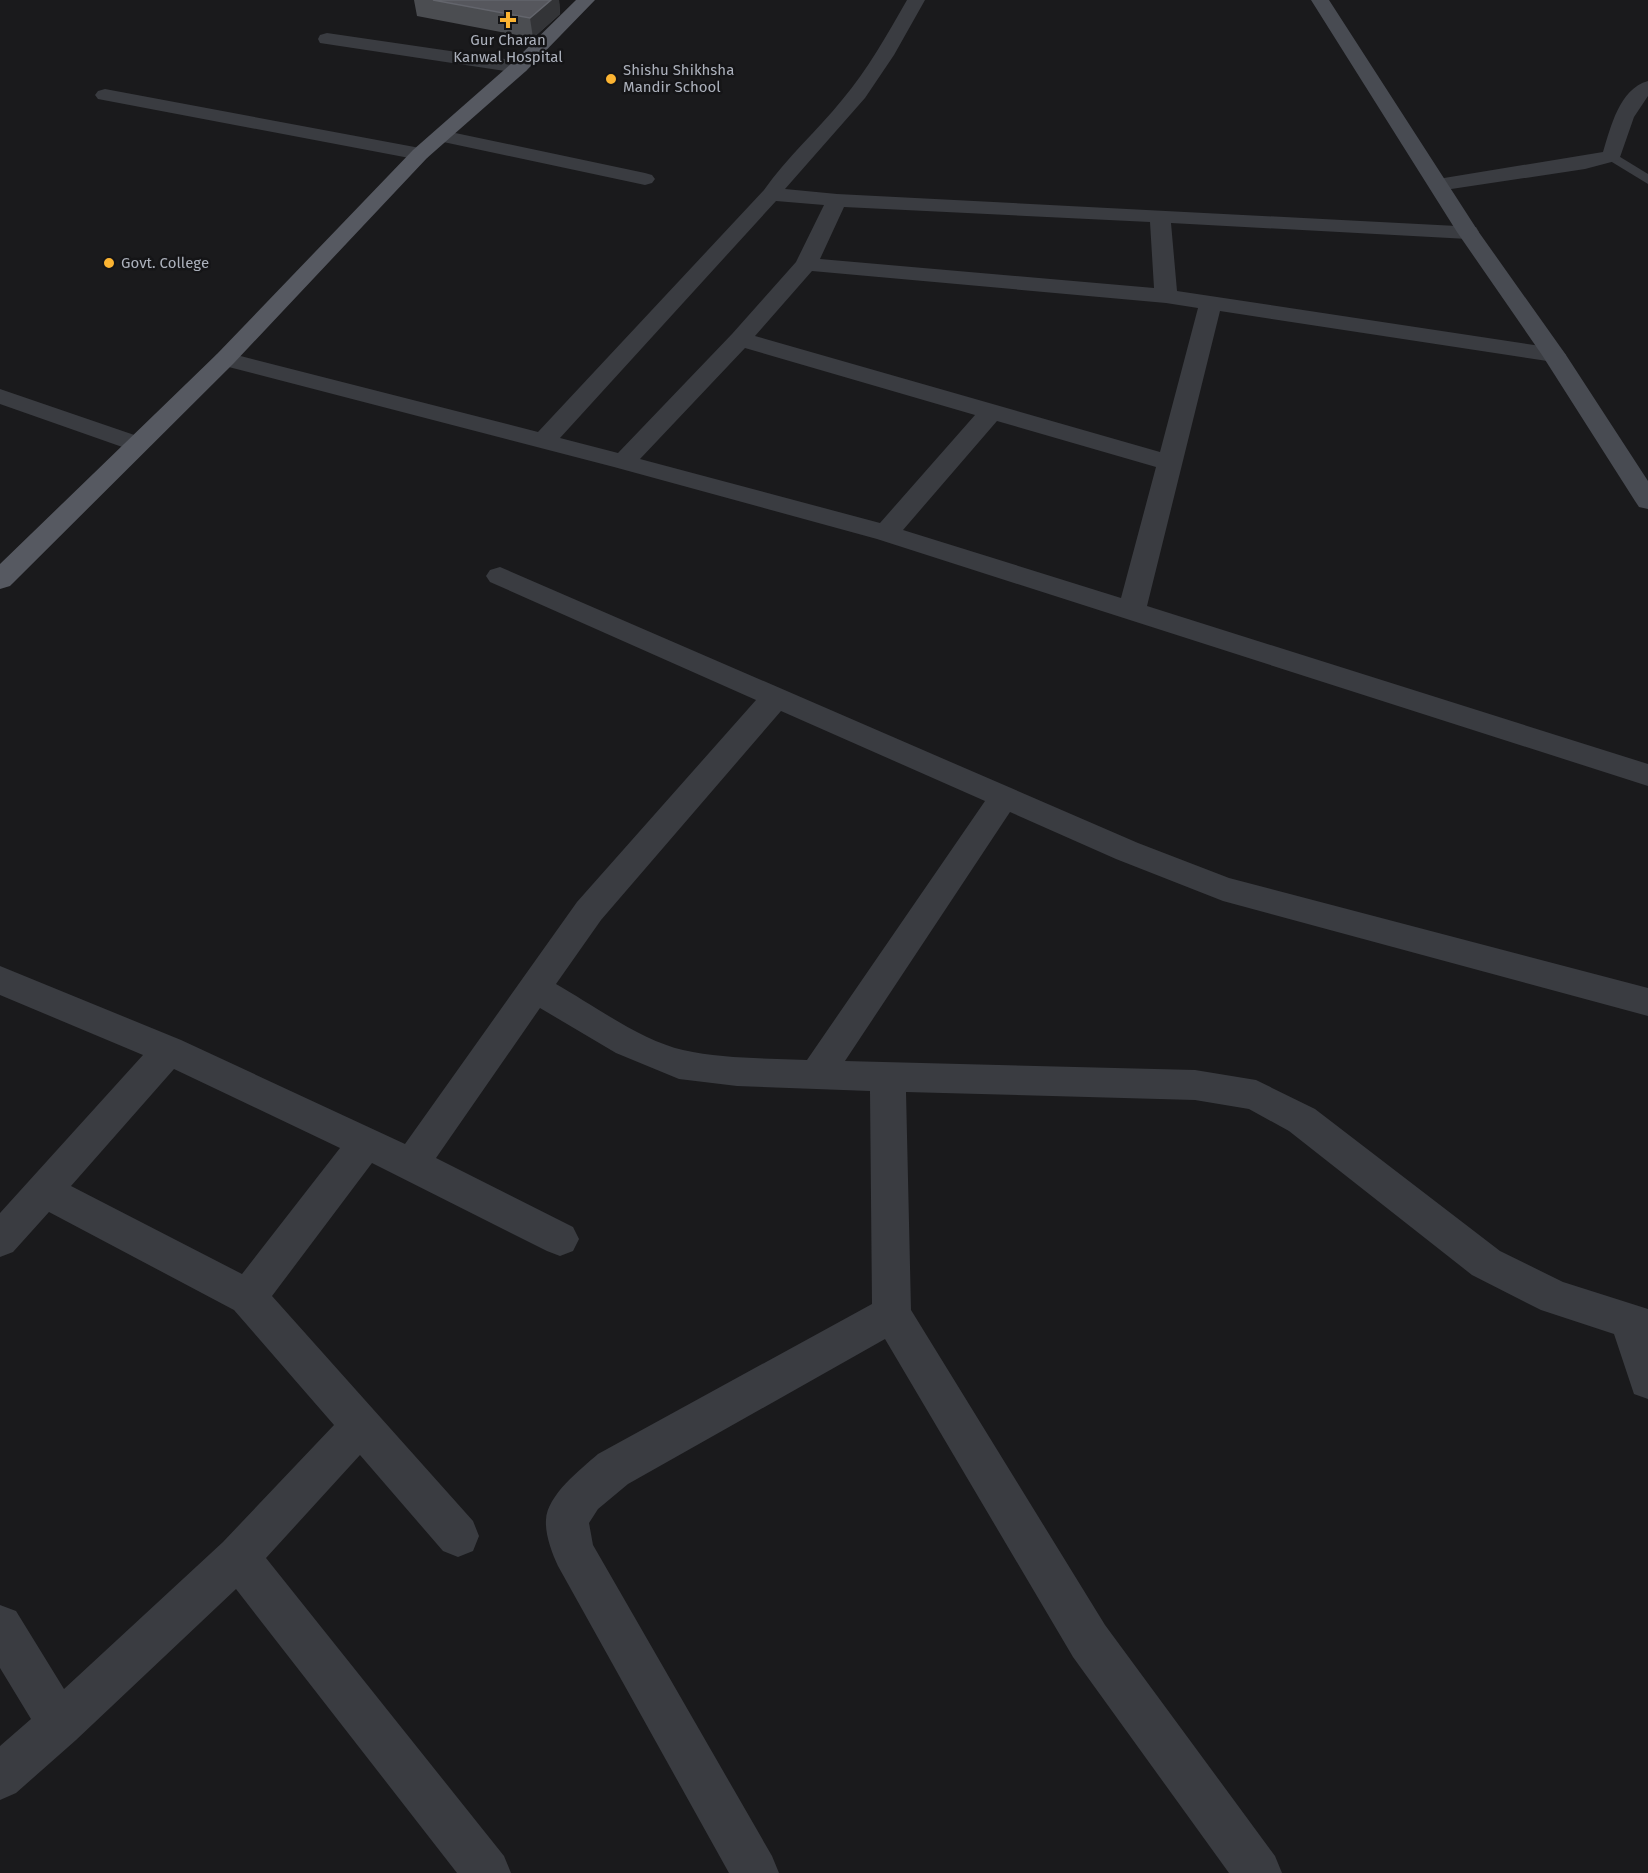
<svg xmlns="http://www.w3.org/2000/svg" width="1648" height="1873" viewBox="0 0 1648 1873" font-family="'Fira Sans',sans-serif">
  <rect width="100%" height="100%" fill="#1a1a1c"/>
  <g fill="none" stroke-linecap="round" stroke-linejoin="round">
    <path fill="#3a3c41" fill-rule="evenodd" d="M 1612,152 L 1648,174 L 1648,184 L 1607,159 L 1605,156 L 1607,153 Z"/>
    <path fill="#3a3c41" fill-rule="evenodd" d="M 907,0 L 925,0 L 894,55 L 865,98 L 785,189 L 837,194 L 1476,227 L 1479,232 L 1476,237 L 1468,239 L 1171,223 L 1177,291 L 1554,348 L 1562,350 L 1566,355 L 1562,360 L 1554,362 L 1220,311 L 1147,606 L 1648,764 L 1648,786 L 877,539 L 614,467 L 217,364 L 213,359 L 217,354 L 225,352 L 538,432 L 764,190 C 787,157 817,131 842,100 C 868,69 887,35 907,0 ZM 776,201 L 824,205 L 796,262 L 732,334 L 618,453 L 560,438 ZM 844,207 L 1150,222 L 1154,288 L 820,259 ZM 812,271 L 1166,303 L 1198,308 L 1160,452 L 755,336 ZM 745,348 L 975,415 L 880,523 L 640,459 ZM 997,421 L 1156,467 L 1121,598 L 903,530 Z
      M 327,33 L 519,61 L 526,63 L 529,67 L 526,71 L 519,73 L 320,43 L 318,39 L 320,35 Z
      M 1648,81 L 1648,96 L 1634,117 L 1619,160 L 1585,169 L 1438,191 L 1431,189 L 1428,185 L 1431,181 L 1438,179 L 1603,152 C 1611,127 1619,89 1648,81 Z
      M 105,89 L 420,148 L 427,150 L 430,154 L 427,158 L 420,160 L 98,99 L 95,95 L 98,91 Z
      M 441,130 L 645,173 L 652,175 L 655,179 L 652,183 L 645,185 L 434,140 L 431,136 L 434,132 Z
      M 0,389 L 146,439 L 150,444 L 146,449 L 137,452 L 128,449 L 0,404 Z
      M 500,567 L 1138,843 L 1229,878 L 1648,988 L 1648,1016 L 1223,901 L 1116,859 L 1010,812 L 845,1061 L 1195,1070 L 1256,1080 L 1315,1109 L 1500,1251 L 1563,1282 L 1648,1309 L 1648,1399 L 1634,1394 L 1614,1334 L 1541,1310 L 1472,1275 L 1289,1131 L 1249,1109 L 1195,1100 L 906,1092 L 911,1310 L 1105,1625 L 1275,1856 L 1282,1873 L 1229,1873 L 1073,1657 L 885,1339 L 628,1484 L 598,1509 L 589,1523 L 593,1545 L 772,1856 L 779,1873 L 729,1873 L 558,1566 C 552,1553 545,1535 546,1520 C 547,1495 581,1469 598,1454 L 872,1304 L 870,1091 L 737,1086 L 679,1079 L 616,1053 L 540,1008 L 436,1158 L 573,1227 L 579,1239 L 573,1251 L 560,1256 L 547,1251 L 372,1163 L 272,1296 L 473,1521 L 479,1536 L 473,1551 L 458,1557 L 443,1551 L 360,1455 L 266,1558 L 504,1856 L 511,1873 L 457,1873 L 236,1589 L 76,1740 L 16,1793 L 0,1800 L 0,1746 L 31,1719 L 0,1668 L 0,1605 L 16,1611 L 64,1689 L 223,1542 L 334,1425 L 234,1310 L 49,1212 L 13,1252 L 0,1257 L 0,1213 L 143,1055 L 0,995 L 0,966 L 181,1040 L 405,1144 L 577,902 L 756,700 L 490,582 L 486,576 L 490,570 ZM 781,711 L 985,801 L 807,1060 C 766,1058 723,1059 683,1050 C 642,1041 593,1005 556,984 L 601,920 ZM 174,1069 L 340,1148 L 242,1274 L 71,1186 Z"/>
    <path fill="#484b52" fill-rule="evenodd" d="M 1311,0 L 1329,0 L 1478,231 L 1566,355 L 1648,481 L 1648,509 L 1639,507 L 1635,501 L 1542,355 L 1457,232 Z"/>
    <path fill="#565961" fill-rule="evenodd" d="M 576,0 L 595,0 L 526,71 L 427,158 L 233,364 L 10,586 L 0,589 L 0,564 L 217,354 L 413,150 L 512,63 Z"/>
  </g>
  <path fill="#4b4d51" d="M 414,0 L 559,0 L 560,14 L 533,38 L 417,16 Z"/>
  <path fill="#333437" d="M 551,0 L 559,0 L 560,14 L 533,38 L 530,18 Z"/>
  <path fill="#56575d" stroke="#63656c" stroke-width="1.5" d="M 433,0 L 551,0 L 530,18 Z"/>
  <g fill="#fcb432" stroke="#151517" stroke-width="2">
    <path d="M505 11h6v6h6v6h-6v6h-6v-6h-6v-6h6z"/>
    <circle cx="611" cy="79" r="6"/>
    <circle cx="109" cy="263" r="6"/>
  </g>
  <g text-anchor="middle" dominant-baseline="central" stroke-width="5" stroke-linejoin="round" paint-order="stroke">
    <g font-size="15" fill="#acb1bc" stroke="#151517" text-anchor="start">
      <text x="508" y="40" text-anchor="middle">Gur Charan<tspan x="508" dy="17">Kanwal Hospital</tspan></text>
      <text x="623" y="70">Shishu Shikhsha<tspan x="623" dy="17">Mandir School</tspan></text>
      <text x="121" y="263">Govt. College</text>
    </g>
  </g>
</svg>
